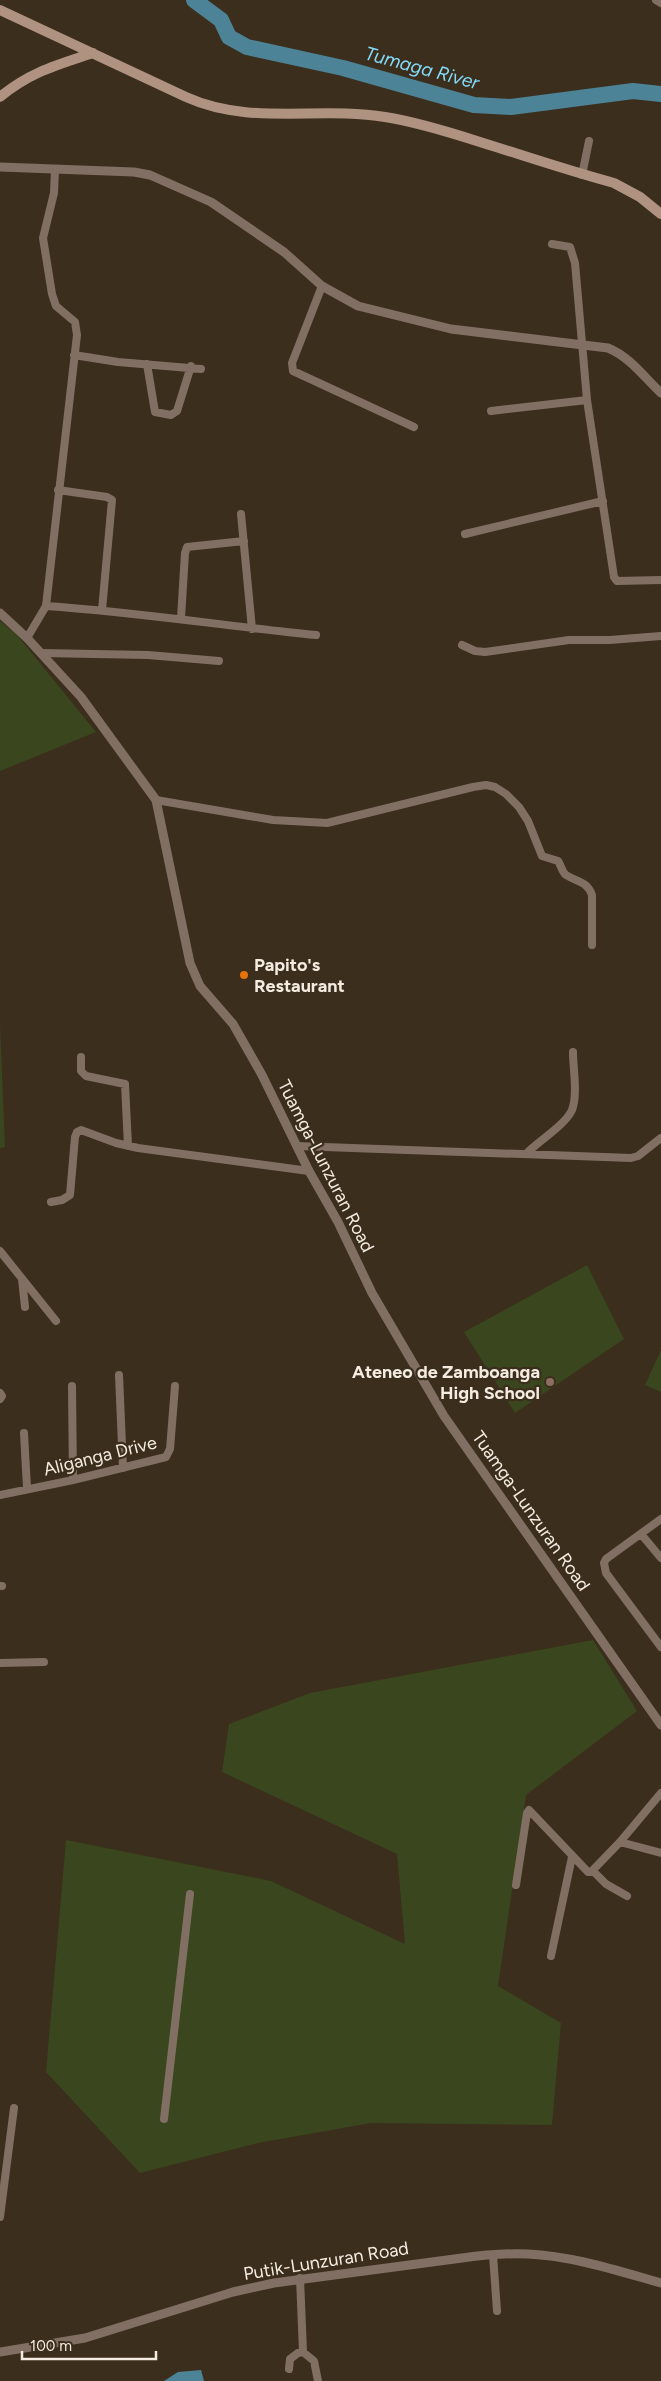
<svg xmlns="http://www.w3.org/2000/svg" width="661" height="2381" viewBox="0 0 661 2381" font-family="Figtree,sans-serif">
  <rect width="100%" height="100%" fill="#3b2e1d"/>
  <path fill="#3a461e" d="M 0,621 L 17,635 L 96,732 L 0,771 Z
    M 0,1023 L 5,1147 L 0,1148 Z
    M 587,1265 L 624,1339 L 515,1413 L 464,1332 Z
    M 661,1350 L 661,1392 L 645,1385 Z
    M 593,1640 L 637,1711 L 526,1795 L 498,1986 L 561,2023 L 552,2125 L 371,2123 L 258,2143 L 140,2173 L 46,2072 L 66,1840 L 271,1881 L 405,1944 L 397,1854 L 222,1772 L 229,1724 L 310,1693 Z"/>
  <path fill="#4d8397" d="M 201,2370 L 204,2381 L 164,2381 L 178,2372 Z"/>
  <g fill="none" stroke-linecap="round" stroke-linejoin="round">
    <path stroke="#4d8397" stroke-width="16" d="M 194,0 L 221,20 L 229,37 L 247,47 L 343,68 L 474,105 L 511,107 L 633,91 L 661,94"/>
    <path stroke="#826f64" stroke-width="8" d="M 656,0 L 661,3
      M 582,175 L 589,141
      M 552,244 L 570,247 L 575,263 L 587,400 L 614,577 L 617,581 L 661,580
      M 322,286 L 292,363 L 293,371 L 414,427
      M 74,355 L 118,362 L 201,369
      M 147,364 L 155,412 L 171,415 L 177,411 L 191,366
      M 491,411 L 587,400
      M 58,490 L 107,497 L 112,500 L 102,610
      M 241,514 L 252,629
      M 465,534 L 603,501
      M 46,606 C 136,612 225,626 316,635
      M 181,618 L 185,553 L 187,547 L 244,541
      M 27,638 L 46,606 L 77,335 L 75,322 L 56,306 L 52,294 L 43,238 L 54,193 L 55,169
      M 462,645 L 475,651 L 485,652 L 569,640 L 610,640 L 661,636
      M 41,653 L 148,655 L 219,661
      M 156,800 L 273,820 L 327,823 L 473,787 L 486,785 L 495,787 L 506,794 L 519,807 L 528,821 L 542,856 L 558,861 C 561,865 562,872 566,875 C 577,882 587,881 592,895 L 592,945
      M 81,1057 L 81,1071 L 86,1076 L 125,1084 L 128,1146
      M 297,1146 L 631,1158 L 638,1156 L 661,1138
      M 527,1153 C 539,1141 566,1124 572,1110 C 578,1094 573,1069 573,1052
      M 51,1202 L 62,1200 L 70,1195 L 75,1137 L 77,1132 L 81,1130 L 116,1143 L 138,1148 L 309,1171
      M 0,1251 L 56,1321
      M 22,1279 L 25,1307
      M 119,1375 L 123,1468
      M 72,1386 L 73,1480
      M 0,1393 L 2,1396 L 0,1399
      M 24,1433 L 27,1488
      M 0,1495 L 73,1480 L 166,1457 L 170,1449 L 175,1386
      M 661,1519 L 606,1559 L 604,1563 L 606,1573 L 661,1647
      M 641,1534 L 661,1558
      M 0,1586 L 2,1586
      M 0,1663 L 44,1662
      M 620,1842 L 661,1853
      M 593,1871 L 606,1884 L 627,1896
      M 516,1885 L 527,1813 L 529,1810 L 588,1872 L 591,1872 L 620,1842 L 661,1793
      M 551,1956 L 572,1857
      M 164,2119 L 190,1894
      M 0,2217 L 14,2108
      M 493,2255 L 497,2311
      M 300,2278 L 303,2352
      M 289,2369 L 290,2359 L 298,2353 L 303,2352 L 314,2361 L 318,2381"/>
    <path stroke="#826f64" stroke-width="9" d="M 0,167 L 134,172 L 150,175 L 211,202 L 284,252 L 322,286 L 358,306 L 451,329 L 608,348 C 630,357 644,377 661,393
      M 0,613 L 27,638 L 81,697 L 156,800 L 190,963 L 200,986 L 233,1024 L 262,1075 L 309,1171 L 338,1222 L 372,1293 L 444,1416 L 661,1725
      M 0,2352 L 85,2338 L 233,2292 L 274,2283 L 462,2258 C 484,2255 506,2253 528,2254 C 573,2256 618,2271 661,2283"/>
    <path stroke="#b09281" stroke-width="10" d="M 0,10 L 186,97 C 250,126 318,106 385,117 C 417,122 449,132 480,142 C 525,156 569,171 614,183 L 640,197 L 661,214
      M 0,97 C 30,72 57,65 93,53"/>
  </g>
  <circle fill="#e8710a" stroke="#3b2e1d" stroke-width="2" cx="244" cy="975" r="5"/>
  <circle fill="#8d6e63" stroke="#3b2e1d" stroke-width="2" cx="550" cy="1382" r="5"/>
  <g text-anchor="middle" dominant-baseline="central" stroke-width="4.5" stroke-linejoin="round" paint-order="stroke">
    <g font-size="18" font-weight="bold" fill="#f4ece1" stroke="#3b2e1d" text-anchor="start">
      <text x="254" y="965">Papito's<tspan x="254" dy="21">Restaurant</tspan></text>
      <text x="540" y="1372" text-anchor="end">Ateneo de Zamboanga<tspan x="540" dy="21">High School</tspan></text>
    </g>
    <g font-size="18" fill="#f4ece1" stroke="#3b2e1d">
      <text transform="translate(326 1166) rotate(63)">Tuamga-Lunzuran Road</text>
      <text transform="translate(100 1456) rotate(-14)">Aliganga Drive</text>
      <text transform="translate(531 1511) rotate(55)">Tuamga-Lunzuran Road</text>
      <text transform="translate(326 2261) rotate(-9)">Putik-Lunzuran Road</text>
    </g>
    <g font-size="19" font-style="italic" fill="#83daf9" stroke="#3b2e1d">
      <text transform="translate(422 68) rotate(15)">Tumaga River</text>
    </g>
  </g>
  <path d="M22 2351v8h134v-8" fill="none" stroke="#f4ece1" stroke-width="2.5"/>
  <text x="30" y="2351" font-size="15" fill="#f4ece1" stroke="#3b2e1d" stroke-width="4" paint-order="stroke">100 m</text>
</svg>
